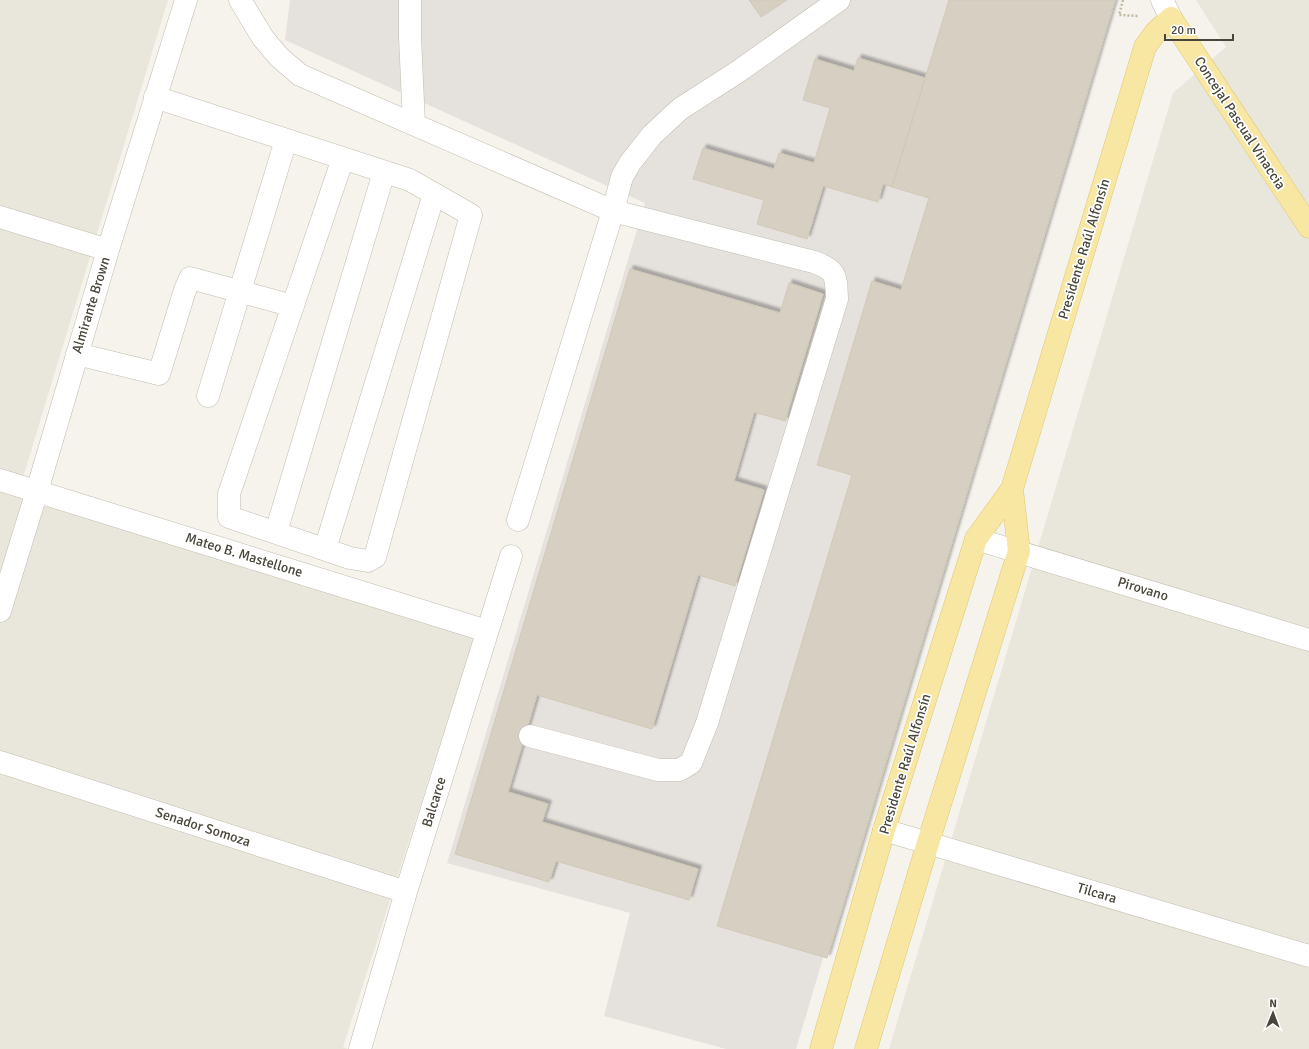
<svg xmlns="http://www.w3.org/2000/svg" width="1309" height="1049" viewBox="0 0 1309 1049" font-family="Signika,sans-serif">
  <defs>
    <filter id="shadow"><feDropShadow dx="3.5" dy="-3.5" stdDeviation="1" flood-color="#0004"/></filter>
  </defs>
  <rect width="100%" height="100%" fill="#f5f3ec"/>
  <path fill="#e9e6db" d="M 0,0 L 168,0 L 17,497 L 474,638 L 343,1047 L 347,1049 L 0,1049 Z
    M 1196,0 L 1309,0 L 1309,1049 L 889,1049 L 1173,93 L 1226,47 Z"/>
  <path fill="#e5e2dd" d="M 290,0 L 1108,0 L 796,1049 L 726,1049 L 604,1016 L 630,913 L 447,863 L 645,203 L 285,40 Z"/>
  <path fill="#d6d0c2" stroke="#d1c9b6" filter="url(#shadow)" d="M 749,0 L 786,0 L 761,17 Z
    M 949,0 L 1115,0 L 827,958 L 717,926 L 852,475 L 817,465 L 872,281 L 901,290 L 929,198 L 892,187 Z
    M 858,58 L 925,78 L 892,187 L 883,184 L 878,202 L 823,186 L 807,239 L 757,224 L 764,200 L 693,179 L 703,148 L 774,169 L 779,153 L 814,163 L 830,108 L 803,100 L 815,59 L 854,71 Z
    M 630,269 L 780,313 L 789,283 L 823,294 L 785,421 L 754,412 L 734,481 L 764,490 L 735,586 L 698,575 L 652,729 L 537,695 L 508,792 L 548,804 L 542,822 L 698,869 L 689,900 L 556,861 L 549,882 L 455,854 Z"/>
  <g fill="none" stroke-linecap="round" stroke-linejoin="round">
    <defs>
      <path id="minor" d="M 240,0 L 263,38 L 279,57 L 300,75 L 613,211 L 814,262 C 837,270 836,276 837,299 L 707,723 L 691,763 L 679,770 L 658,770 L 530,736
        M 410,0 L 410,37 L 414,124
        M 1162,0 L 1171,18
        M 155,97 L 410,180 L 471,215 L 375,557 L 368,561 L 350,558 L 229,517 L 229,494 L 343,158
        M 0,217 L 108,250
        M 77,354 L 159,374 L 185,290 L 190,278 L 293,306
        M 208,396 L 286,140
        M 0,480 L 487,631
        M 518,520 L 613,211 L 622,177 L 630,163 L 652,135 L 680,109 L 739,71 L 839,0
        M 276,532 L 384,172
        M 976,539 L 1309,640
        M 325,549 L 434,194
        M 0,611 L 37,491 L 108,250 L 186,0
        M 0,762 L 406,892
        M 884,830 L 1309,956
        M 360,1049 L 406,892 L 511,556"/>
      <path id="major" d="M 821,1049 L 884,830 L 976,539 L 1012,489 L 1145,47 L 1155,33 L 1171,18 L 1309,227
        M 866,1049 L 928,843 L 1019,551 L 1012,489"/>
    </defs>
    <use href="#minor" stroke="#c0bcaf" stroke-width="23"/>
    <use href="#major" stroke="#ddc772" stroke-width="23"/>
    <path stroke="#c1b9a1" stroke-width="2.5" stroke-dasharray="2 2" stroke-linecap="butt" d="M 1123,0 L 1119,15 L 1139,16"/>
    <use href="#minor" stroke="#fff" stroke-width="22"/>
    <use href="#major" stroke="#f8e7a2" stroke-width="22"/>
  </g>
  <g text-anchor="middle" dominant-baseline="central" stroke-width="3.5" stroke-linejoin="round" paint-order="stroke">
    <g font-size="14" fill="#49453a" stroke="#fff">
      <text transform="translate(1240 123) rotate(57)">Concejal Pascual Vinaccia</text>
      <text transform="translate(1084 249) rotate(-73)">Presidente Raúl Alfonsín</text>
      <text transform="translate(91 305) rotate(-73)">Almirante Brown</text>
      <text transform="translate(244 555) rotate(17)">Mateo B. Mastellone</text>
      <text transform="translate(1143 589) rotate(17)">Pirovano</text>
      <text transform="translate(905 764) rotate(-73)">Presidente Raúl Alfonsín</text>
      <text transform="translate(434 802) rotate(-73)">Balcarce</text>
      <text transform="translate(203 827) rotate(18)">Senador Somoza</text>
      <text transform="translate(1097 893) rotate(17)">Tilcara</text>
    </g>
  </g>
  <g transform="translate(1273 1013) rotate(1)" stroke="#ffffff" stroke-width="3" paint-order="stroke">
  <path d="M0-3L7 15L0 10L-7 15Z" fill="#49453a"/>
  <text y="-6" font-size="11" font-weight="bold" text-anchor="middle" fill="#49453a">N</text>
  </g>
  <path d="M1165 34v6h68v-6" fill="none" stroke="#49453a" stroke-width="2"/>
  <text x="1171" y="34" font-size="12" fill="#49453a" stroke="#ffffff" stroke-width="3" paint-order="stroke">20 m</text>
</svg>
